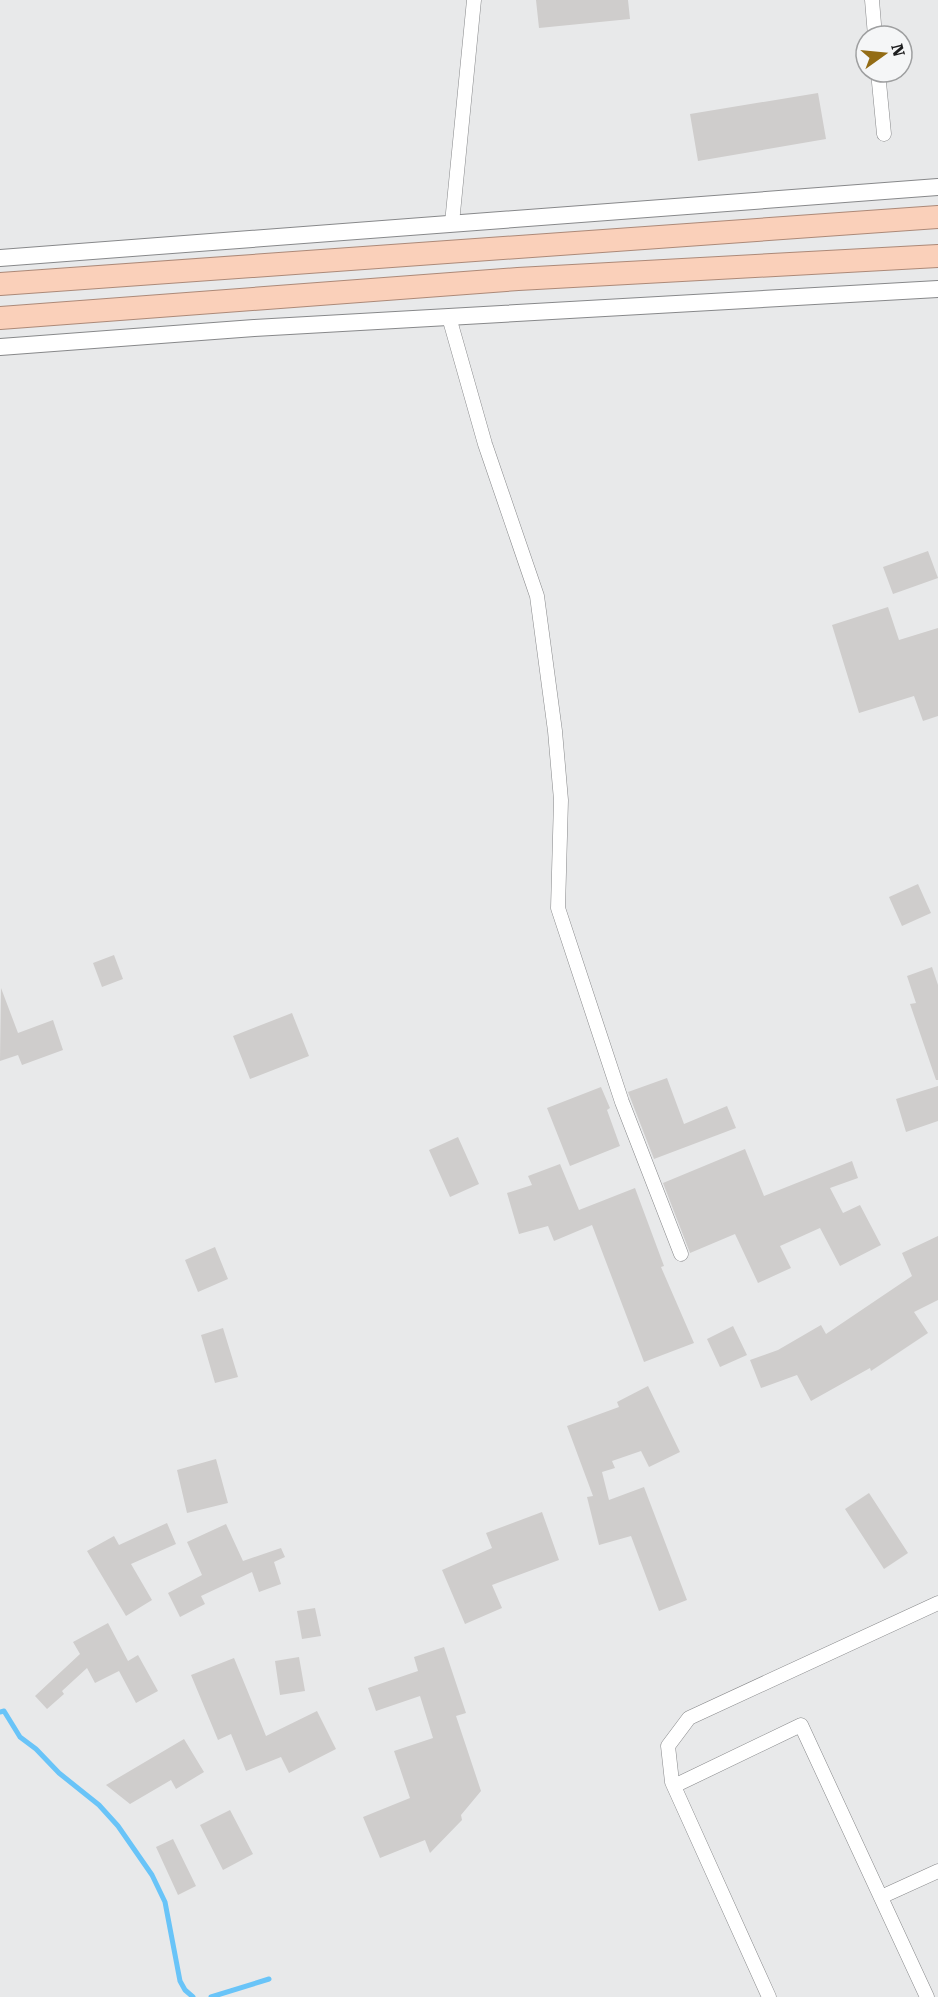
<svg xmlns="http://www.w3.org/2000/svg" width="938" height="1997" viewBox="0 0 938 1997" font-family="'Roboto Serif',serif">
  <rect width="100%" height="100%" fill="#e8e9ea"/>
  <g fill="none" stroke-linecap="round" stroke-linejoin="round">
    <path stroke="#69c4f8" stroke-width="5" d="M 0,1712 L 4,1711 L 20,1737 L 36,1749 L 59,1773 L 99,1805 L 118,1826 L 152,1875 L 165,1902 L 180,1981 L 185,1990 L 193,1997
      M 211,1997 L 269,1979"/>
  </g>
  <path fill="#cfcdcc" d="M 536,0 L 628,0 L 630,19 L 539,28 Z
    M 818,93 L 826,139 L 698,161 L 690,114 Z
    M 928,551 L 938,578 L 893,594 L 883,567 Z
    M 888,607 L 899,640 L 938,628 L 938,716 L 923,721 L 914,696 L 859,713 L 832,625 Z
    M 918,884 L 931,913 L 902,926 L 889,897 Z
    M 114,955 L 123,979 L 102,987 L 93,963 Z
    M 932,967 L 938,985 L 938,1080 L 936,1080 L 910,1004 L 916,1003 L 907,976 Z
    M 1,988 L 18,1033 L 53,1020 L 63,1050 L 22,1065 L 18,1055 L 0,1061 Z
    M 292,1013 L 309,1056 L 250,1079 L 233,1036 Z
    M 667,1078 L 684,1124 L 727,1106 L 736,1128 L 654,1159 L 628,1092 Z
    M 938,1086 L 938,1121 L 906,1132 L 896,1099 Z
    M 601,1087 L 610,1108 L 607,1110 L 620,1146 L 570,1166 L 547,1108 Z
    M 458,1137 L 479,1184 L 450,1197 L 429,1150 Z
    M 745,1149 L 764,1196 L 852,1161 L 858,1178 L 830,1188 L 843,1213 L 860,1205 L 881,1245 L 840,1266 L 820,1228 L 780,1246 L 791,1268 L 758,1283 L 735,1234 L 690,1253 L 663,1183 Z
    M 560,1164 L 579,1210 L 635,1188 L 664,1266 L 661,1267 L 694,1343 L 644,1362 L 592,1225 L 554,1241 L 548,1226 L 519,1234 L 507,1193 L 532,1185 L 528,1176 Z
    M 938,1236 L 938,1300 L 914,1312 L 928,1333 L 871,1371 L 870,1368 L 811,1401 L 797,1375 L 761,1388 L 750,1360 L 778,1350 L 821,1325 L 826,1334 L 912,1276 L 902,1253 Z
    M 215,1247 L 228,1279 L 198,1292 L 185,1260 Z
    M 733,1326 L 747,1355 L 720,1367 L 707,1339 Z
    M 223,1328 L 238,1377 L 215,1383 L 201,1335 Z
    M 648,1386 L 680,1452 L 649,1467 L 641,1451 L 612,1461 L 615,1468 L 602,1472 L 609,1500 L 644,1487 L 687,1600 L 659,1611 L 631,1536 L 599,1545 L 587,1497 L 593,1496 L 567,1426 L 619,1407 L 617,1402 Z
    M 216,1459 L 228,1503 L 187,1513 L 177,1470 Z
    M 869,1493 L 908,1553 L 884,1569 L 845,1509 Z
    M 542,1512 L 559,1560 L 492,1585 L 502,1608 L 465,1624 L 442,1570 L 492,1548 L 486,1533 Z
    M 167,1523 L 176,1544 L 131,1564 L 152,1600 L 126,1616 L 87,1551 L 114,1536 L 119,1545 Z
    M 226,1524 L 243,1561 L 281,1548 L 285,1557 L 274,1562 L 281,1584 L 259,1592 L 252,1572 L 201,1596 L 205,1604 L 180,1617 L 168,1593 L 202,1575 L 187,1542 Z
    M 315,1608 L 321,1636 L 302,1639 L 297,1611 Z
    M 108,1623 L 128,1661 L 138,1655 L 158,1691 L 136,1703 L 119,1671 L 95,1683 L 87,1668 L 62,1691 L 64,1694 L 47,1709 L 35,1696 L 80,1654 L 73,1642 Z
    M 444,1647 L 466,1713 L 456,1716 L 481,1791 L 461,1815 L 462,1820 L 430,1853 L 425,1840 L 380,1858 L 363,1817 L 410,1798 L 394,1751 L 433,1738 L 420,1696 L 376,1711 L 368,1688 L 418,1671 L 414,1657 Z
    M 299,1657 L 305,1691 L 280,1695 L 275,1661 Z
    M 234,1658 L 266,1736 L 317,1711 L 336,1749 L 289,1773 L 281,1757 L 246,1771 L 231,1734 L 218,1740 L 191,1675 Z
    M 184,1739 L 204,1772 L 176,1789 L 171,1780 L 130,1804 L 106,1785 Z
    M 230,1810 L 253,1854 L 223,1870 L 200,1825 Z
    M 173,1839 L 196,1886 L 178,1895 L 156,1847 Z"/>
  <g fill="none" stroke-linecap="round" stroke-linejoin="round">
    <defs>
      <path id="minor" d="M 872,0 L 875,36
        M 878,72 L 884,134
        M 452,223 L 474,0
        M 449,317 L 485,444 L 537,596 L 555,731 L 561,800 L 558,908 L 622,1102 L 681,1254
        M 674,1786 L 801,1725 L 927,1997
        M 881,1897 L 938,1871
        M 769,1997 L 672,1782 L 668,1746 L 689,1718 L 938,1603"/>
      <path id="tertiary" d="M 0,258 L 938,187
        M 0,347 L 254,328 L 938,289"/>
      <path id="trunk" d="M 0,284 L 938,217
        M 0,318 L 518,279 L 938,256"/>
    </defs>
    <use href="#minor" stroke="#87888a" stroke-width="15"/>
    <use href="#tertiary" stroke="#87888a" stroke-width="18"/>
    <use href="#trunk" stroke="#ac8978" stroke-width="24"/>
    <use href="#minor" stroke="#fff" stroke-width="14"/>
    <use href="#tertiary" stroke="#fff" stroke-width="16"/>
    <use href="#trunk" stroke="#fad0ba" stroke-width="22"/>
  </g>
  <g transform="translate(884 54) rotate(75)"><circle r="28" fill="#f5f6f7" stroke="#9e9fa0" stroke-width="1.5"/>
  <path d="M0-4.5L10 22L0 15L-10 22Z" fill="#936c15"/>
  <text y="-9" font-size="16" font-weight="bold" text-anchor="middle" fill="#1c1c1d">N</text>
  </g>
</svg>
